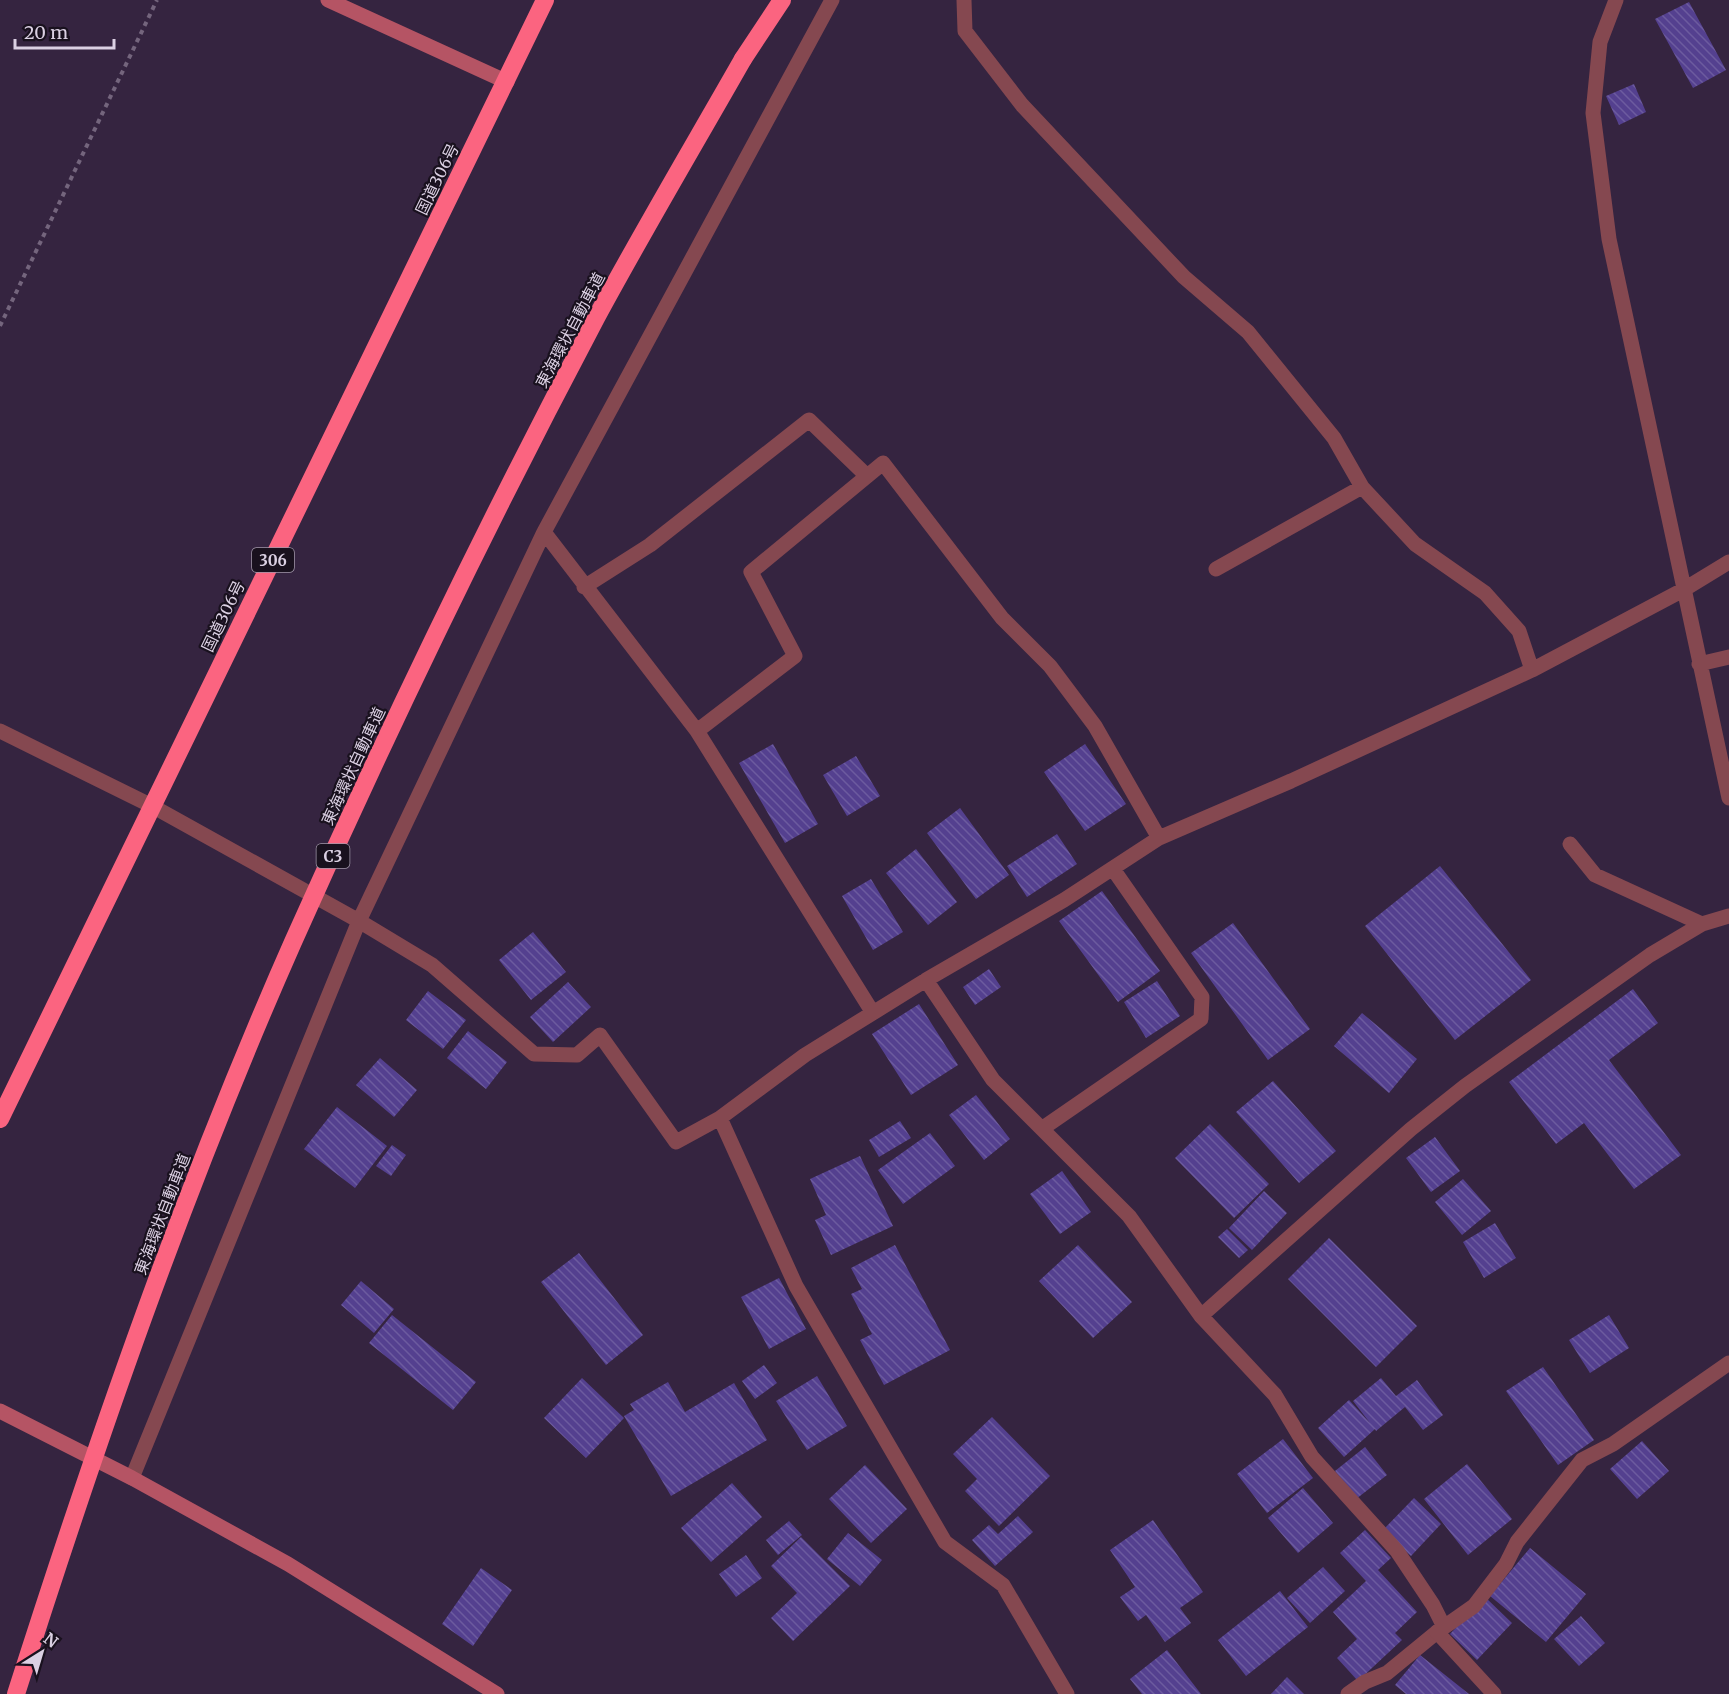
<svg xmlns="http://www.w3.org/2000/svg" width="1729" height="1694" viewBox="0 0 1729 1694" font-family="Merriweather,'Noto Sans JP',serif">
  <defs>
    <pattern id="building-back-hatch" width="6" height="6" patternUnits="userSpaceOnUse" patternTransform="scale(1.5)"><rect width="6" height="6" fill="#54408f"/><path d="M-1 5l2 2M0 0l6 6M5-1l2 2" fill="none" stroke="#6c5b9f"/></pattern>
  </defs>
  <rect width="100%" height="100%" fill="#352440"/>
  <path fill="url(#building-back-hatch)" d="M 1689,2 L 1726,70 L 1693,88 L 1655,19 Z
    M 1634,84 L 1646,112 L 1619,125 L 1606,96 Z
    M 773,744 L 818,824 L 785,843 L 739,763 Z
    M 1085,744 L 1126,804 L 1085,831 L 1044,772 Z
    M 856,756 L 880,796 L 847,816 L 823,775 Z
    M 960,808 L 1009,875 L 976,899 L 927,833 Z
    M 1057,834 L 1077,864 L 1027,897 L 1007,866 Z
    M 916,849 L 957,902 L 928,925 L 886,873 Z
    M 1440,866 L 1531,980 L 1455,1040 L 1365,926 Z
    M 871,879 L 903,932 L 873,950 L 842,896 Z
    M 1102,891 L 1160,971 L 1118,1002 L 1059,921 Z
    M 1233,923 L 1310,1029 L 1268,1060 L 1191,953 Z
    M 533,932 L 566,972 L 531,1000 L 499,960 Z
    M 989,969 L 1001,987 L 975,1005 L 963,987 Z
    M 1157,981 L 1180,1016 L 1146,1038 L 1124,1002 Z
    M 568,982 L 591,1007 L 553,1042 L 530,1017 Z
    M 1633,989 L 1658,1023 L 1609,1060 L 1681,1155 L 1634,1189 L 1584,1123 L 1556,1144 L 1509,1082 Z
    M 428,991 L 466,1020 L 443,1049 L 406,1020 Z
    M 919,1004 L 958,1065 L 911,1095 L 872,1034 Z
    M 1362,1013 L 1417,1059 L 1389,1093 L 1334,1046 Z
    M 468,1031 L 507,1062 L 486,1089 L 447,1058 Z
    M 380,1058 L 417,1090 L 394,1117 L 356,1085 Z
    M 1273,1081 L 1336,1151 L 1299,1183 L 1236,1112 Z
    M 976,1095 L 1010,1139 L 984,1160 L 949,1115 Z
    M 337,1107 L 387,1146 L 355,1188 L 304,1149 Z
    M 900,1121 L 911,1138 L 879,1157 L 869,1140 Z
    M 1210,1124 L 1269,1184 L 1234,1218 L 1175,1158 Z
    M 930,1133 L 955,1166 L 903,1204 L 878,1170 Z
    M 1435,1137 L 1460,1171 L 1431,1192 L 1406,1158 Z
    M 392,1145 L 406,1155 L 391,1176 L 376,1166 Z
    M 860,1156 L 893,1226 L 831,1255 L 815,1220 L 826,1215 L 810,1179 Z
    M 1062,1171 L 1091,1212 L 1060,1234 L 1030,1194 Z
    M 1463,1179 L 1491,1211 L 1462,1235 L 1435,1202 Z
    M 1264,1191 L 1287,1213 L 1252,1250 L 1229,1228 Z
    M 1495,1223 L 1516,1258 L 1484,1278 L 1463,1242 Z
    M 1227,1229 L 1248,1250 L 1239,1258 L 1218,1237 Z
    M 1329,1238 L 1417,1326 L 1376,1367 L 1288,1279 Z
    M 895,1245 L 950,1350 L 884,1385 L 860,1340 L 872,1334 L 851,1294 L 862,1289 L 851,1268 Z
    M 1078,1245 L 1132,1302 L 1093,1338 L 1039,1281 Z
    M 579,1253 L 643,1335 L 606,1365 L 541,1282 Z
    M 779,1278 L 806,1329 L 769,1349 L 741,1297 Z
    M 361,1281 L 394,1309 L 374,1333 L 341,1305 Z
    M 392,1315 L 476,1382 L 453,1410 L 369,1343 Z
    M 1609,1315 L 1629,1348 L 1590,1373 L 1569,1340 Z
    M 764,1365 L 777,1383 L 755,1399 L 742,1381 Z
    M 1543,1367 L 1594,1440 L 1558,1465 L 1506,1391 Z
    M 817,1376 L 847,1426 L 807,1450 L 776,1401 Z
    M 582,1378 L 624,1418 L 586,1458 L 544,1418 Z
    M 1381,1378 L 1396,1396 L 1417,1380 L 1443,1415 L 1423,1430 L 1405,1407 L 1376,1431 L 1375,1429 L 1344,1457 L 1318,1428 L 1349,1400 L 1370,1423 L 1353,1401 Z
    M 668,1382 L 685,1412 L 734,1383 L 767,1440 L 671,1496 L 624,1416 L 634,1410 L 630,1404 Z
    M 992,1417 L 1050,1476 L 999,1526 L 965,1491 L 977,1479 L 953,1454 Z
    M 1283,1439 L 1313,1478 L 1267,1513 L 1237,1474 Z
    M 1642,1441 L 1669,1471 L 1637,1499 L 1610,1469 Z
    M 1365,1447 L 1387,1475 L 1356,1499 L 1335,1471 Z
    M 1467,1464 L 1512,1519 L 1468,1555 L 1424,1499 Z
    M 865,1465 L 907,1509 L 871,1543 L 829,1499 Z
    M 732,1483 L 762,1517 L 711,1562 L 681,1528 Z
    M 1303,1488 L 1333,1523 L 1298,1553 L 1268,1518 Z
    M 1414,1498 L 1441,1524 L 1411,1556 L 1383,1530 Z
    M 1018,1516 L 1033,1532 L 995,1566 L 972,1540 L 989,1525 L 998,1534 Z
    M 1153,1520 L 1203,1592 L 1180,1608 L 1191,1623 L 1165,1642 L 1146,1615 L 1138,1621 L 1120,1597 L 1135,1587 L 1110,1550 Z
    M 789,1521 L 802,1535 L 778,1555 L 766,1540 Z
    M 1365,1530 L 1391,1558 L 1378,1570 L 1417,1612 L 1395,1633 L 1402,1640 L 1358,1681 L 1337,1658 L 1357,1639 L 1333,1612 L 1366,1581 L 1340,1553 Z
    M 848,1533 L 882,1560 L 860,1586 L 827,1559 Z
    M 801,1537 L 850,1586 L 793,1641 L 771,1618 L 797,1593 L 771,1566 Z
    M 1530,1548 L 1586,1594 L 1546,1642 L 1490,1596 Z
    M 746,1555 L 762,1578 L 736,1597 L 719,1574 Z
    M 1323,1567 L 1345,1591 L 1310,1623 L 1287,1598 Z
    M 481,1568 L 512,1590 L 473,1646 L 442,1624 Z
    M 1280,1591 L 1308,1627 L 1246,1676 L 1218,1640 Z
    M 1485,1597 L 1512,1623 L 1477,1660 L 1450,1634 Z
    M 1581,1616 L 1605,1643 L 1579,1666 L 1554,1639 Z
    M 1167,1650 L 1201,1694 L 1142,1694 L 1130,1679 Z
    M 1420,1655 L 1469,1694 L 1406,1694 L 1395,1685 Z
    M 1287,1677 L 1304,1694 L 1271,1694 Z"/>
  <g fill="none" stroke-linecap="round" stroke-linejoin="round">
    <path stroke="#74657d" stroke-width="4" stroke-dasharray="4.5 4.5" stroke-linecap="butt" d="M 0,326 L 157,0"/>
    <path stroke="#854850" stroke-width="15" d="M 1348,1694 L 1365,1682 L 1387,1673 L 1437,1632"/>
    <path stroke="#854850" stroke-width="15" d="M 964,0 L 965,31 L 1022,105 L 1184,277 L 1248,332 L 1334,438 L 1362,487 L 1415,544 L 1485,593 L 1519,631 L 1532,670
      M 1616,0 L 1600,42 L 1593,113 L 1609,239 L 1729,798
      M 544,532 L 697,731 L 873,1013
      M 1216,569 L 1362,487
      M 584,587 L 650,545 L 809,420 L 867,476
      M 1699,664 L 1729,657
      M 0,731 L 152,806 L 359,921 L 432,965 L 534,1054 L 577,1055 L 600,1035 L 676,1142 L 720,1118 L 805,1055 L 926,980 L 1064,900 L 1159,838 L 1291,781 L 1532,670 L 1683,590 L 1729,562
      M 697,731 L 795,656 L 751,572 L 883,463 L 1002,618 L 1050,666 L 1095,726 L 1159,838
      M 1570,844 L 1595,875 L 1702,924
      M 926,980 L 993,1080 L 1129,1216 L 1201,1316 L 1275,1395 L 1312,1457 L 1397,1551 L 1433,1605 L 1444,1627
      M 720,1118 L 796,1286 L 945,1542 L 1003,1585 L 1067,1694
      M 1043,1128 L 1201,1019 L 1202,997 L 1113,869
      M 1201,1316 L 1411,1129 L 1465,1086 L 1650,955 L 1702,924 L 1729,916
      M 132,1478 L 359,921 L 544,532 L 832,0
      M 1494,1694 L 1437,1632 L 1474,1606 L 1506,1564 L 1517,1542 L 1582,1460 L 1613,1444 L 1729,1363"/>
    <path stroke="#b55464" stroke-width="15" d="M 328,0 L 507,82
      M 0,1411 L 132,1478 L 288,1564 L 497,1694"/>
    <path stroke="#fb6480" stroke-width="18" d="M 743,59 L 782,0
      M 0,1119 L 545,0"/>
    <path stroke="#fb6480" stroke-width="18" d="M 16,1694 C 97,1440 185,1186 293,942 C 387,731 488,522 596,318 C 643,231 694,145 743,59"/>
  </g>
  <g text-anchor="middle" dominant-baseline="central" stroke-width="4.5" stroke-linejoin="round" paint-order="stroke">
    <g fill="#19111e" stroke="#a197a8" stroke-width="1.5">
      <rect x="252" y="548" width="42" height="24" rx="4.5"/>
      <rect x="316.5" y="844" width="33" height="24" rx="4.5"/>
    </g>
    <g font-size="15" font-weight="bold" fill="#dbd0e3">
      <text x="273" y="560">306</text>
      <text x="333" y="856">C3</text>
    </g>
    <g font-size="16" fill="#dbd0e3" stroke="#19111e">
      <text transform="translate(437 179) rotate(-64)">国道306号</text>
      <text transform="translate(570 330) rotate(-62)">東海環状自動車道</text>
      <text transform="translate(223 616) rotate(-64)">国道306号</text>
      <text transform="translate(353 766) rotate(-65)">東海環状自動車道</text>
      <text transform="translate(162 1214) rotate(-69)">東海環状自動車道</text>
    </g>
  </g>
  <g transform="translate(42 1652) rotate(37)" stroke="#19111e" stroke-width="4.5" paint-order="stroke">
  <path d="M0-4.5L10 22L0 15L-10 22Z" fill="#dbd0e3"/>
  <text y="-9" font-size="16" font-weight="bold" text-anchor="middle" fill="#dbd0e3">N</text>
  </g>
  <path d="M15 39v9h99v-9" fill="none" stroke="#dbd0e3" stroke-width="3"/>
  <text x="24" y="39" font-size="18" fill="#dbd0e3" stroke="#19111e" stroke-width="4.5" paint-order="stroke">20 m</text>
</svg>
